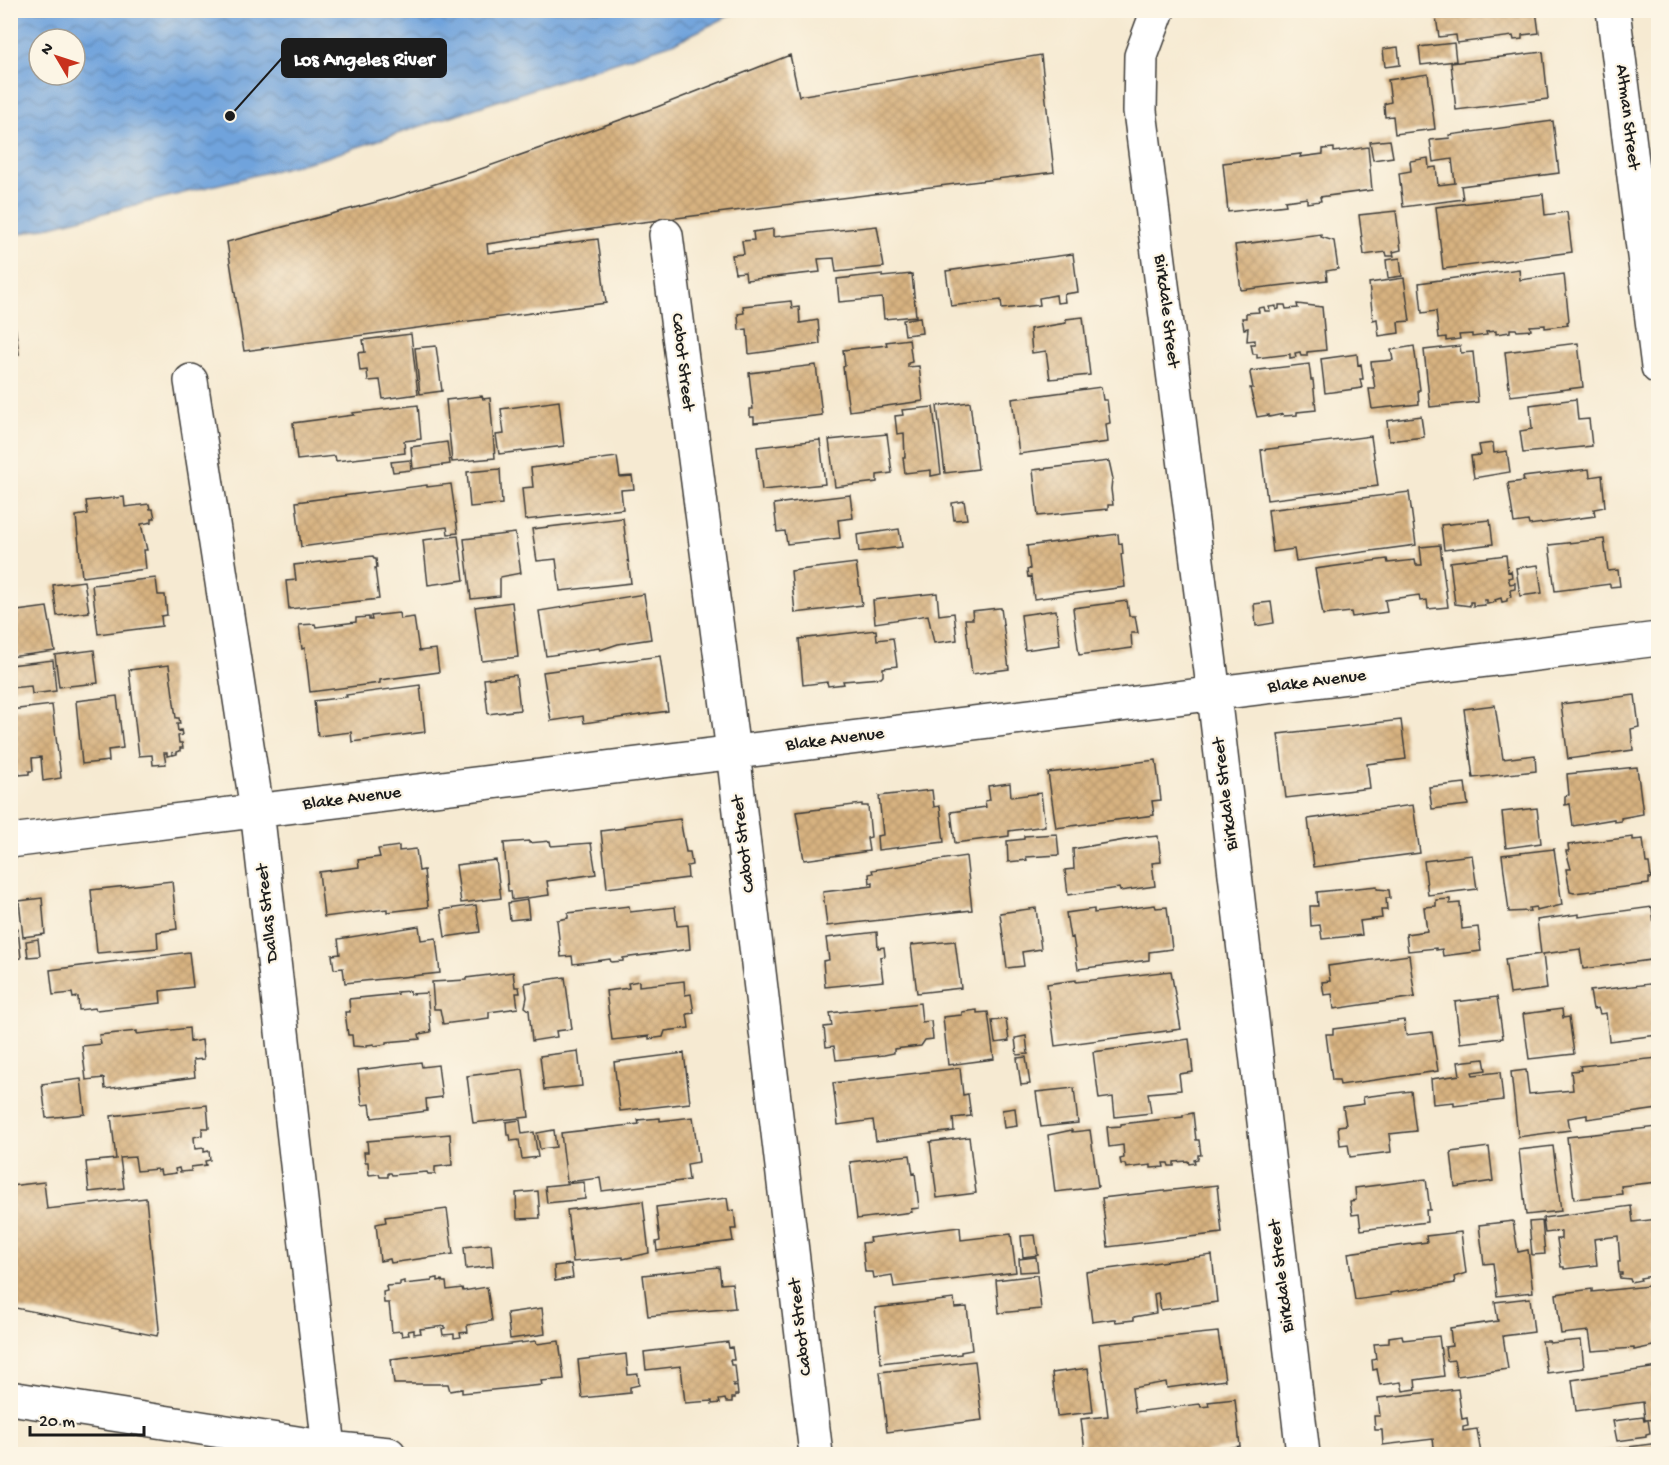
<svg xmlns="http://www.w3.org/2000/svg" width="1669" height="1465" viewBox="0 0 1669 1465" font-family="'Gochi Hand',sans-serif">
  <defs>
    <pattern id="water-waves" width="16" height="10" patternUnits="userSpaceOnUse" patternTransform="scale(1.5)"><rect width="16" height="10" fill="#70a3dc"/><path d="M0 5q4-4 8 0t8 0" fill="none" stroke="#5b84b2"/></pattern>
    <pattern id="building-cross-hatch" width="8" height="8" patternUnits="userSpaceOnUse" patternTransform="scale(1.5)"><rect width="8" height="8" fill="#d7b280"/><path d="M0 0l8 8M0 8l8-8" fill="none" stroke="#b8986e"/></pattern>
  </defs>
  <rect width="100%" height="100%" fill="#fcf5e5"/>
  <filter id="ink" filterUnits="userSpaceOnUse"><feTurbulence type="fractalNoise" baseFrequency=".0167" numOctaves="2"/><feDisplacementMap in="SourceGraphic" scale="12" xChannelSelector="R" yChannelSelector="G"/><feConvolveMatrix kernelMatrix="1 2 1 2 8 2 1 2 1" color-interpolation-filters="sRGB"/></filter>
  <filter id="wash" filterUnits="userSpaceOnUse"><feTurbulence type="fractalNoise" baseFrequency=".008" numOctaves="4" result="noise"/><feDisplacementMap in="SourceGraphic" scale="24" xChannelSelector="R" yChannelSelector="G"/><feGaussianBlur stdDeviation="1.35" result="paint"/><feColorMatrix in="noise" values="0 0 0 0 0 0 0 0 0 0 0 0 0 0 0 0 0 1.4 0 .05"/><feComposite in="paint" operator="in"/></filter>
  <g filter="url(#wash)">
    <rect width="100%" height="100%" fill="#f6ead2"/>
    <path fill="url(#water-waves)" stroke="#46607c" stroke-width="1.5" fill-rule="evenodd" d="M 10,11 L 11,10 L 739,11 L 676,42 L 324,158 L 11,236 ZM 39,39 L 75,39 L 75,75 L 39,75 Z"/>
    <g id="blocks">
      <path fill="url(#building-cross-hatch)" d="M 1435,10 L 1536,10 L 1539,33 L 1522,35 L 1522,39 L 1514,40 L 1513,36 L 1457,43 L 1456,35 L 1439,37 Z
        M 1454,43 L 1456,61 L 1421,65 L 1419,47 Z
        M 1398,47 L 1400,65 L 1385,67 L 1383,49 Z
        M 1543,52 L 1548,99 L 1456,110 L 1451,63 Z
        M 790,55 L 799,96 L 1041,55 L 1054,172 L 635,223 L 487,244 L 488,253 L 598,239 L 606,303 L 244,351 L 227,242 L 395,197 L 475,171 L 657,107 Z
        M 1428,74 L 1435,129 L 1395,134 L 1393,116 L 1385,117 L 1384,104 L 1391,102 L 1388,80 Z
        M 1553,121 L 1559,173 L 1461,186 L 1463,199 L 1403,207 L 1399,173 L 1411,171 L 1410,161 L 1428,158 L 1429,168 L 1436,167 L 1438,185 L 1455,183 L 1452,159 L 1433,162 L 1430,140 L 1450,138 L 1449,135 Z
        M 1390,140 L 1393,157 L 1373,160 L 1370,142 Z
        M 1368,147 L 1372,190 L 1320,197 L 1321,201 L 1307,203 L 1307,198 L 1285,201 L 1286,205 L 1228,212 L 1223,163 L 1301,154 L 1300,157 L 1323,154 L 1323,149 L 1334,148 L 1334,152 Z
        M 1543,194 L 1545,215 L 1567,212 L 1572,252 L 1443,269 L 1436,207 Z
        M 1396,211 L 1401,250 L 1393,252 L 1394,256 L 1387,256 L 1386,252 L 1364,255 L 1359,215 Z
        M 877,226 L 884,267 L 836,272 L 834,258 L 818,259 L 820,272 L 746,280 L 745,272 L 735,273 L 732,255 L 744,254 L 742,241 L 754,240 L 753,232 L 773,229 L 773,237 Z
        M 1321,234 L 1321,237 L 1334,241 L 1338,269 L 1326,271 L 1327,280 L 1241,290 L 1235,245 Z
        M 1073,254 L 1078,292 L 1064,294 L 1065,302 L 1057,303 L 1056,295 L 1039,298 L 1040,305 L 1002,309 L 1001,300 L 951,306 L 946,271 Z
        M 1400,258 L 1402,276 L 1388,278 L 1386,260 Z
        M 1519,269 L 1520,280 L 1564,274 L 1569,321 L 1567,322 L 1568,325 L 1545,328 L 1545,325 L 1530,326 L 1531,330 L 1517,331 L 1516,329 L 1510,329 L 1510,332 L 1496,334 L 1496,331 L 1486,332 L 1487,335 L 1472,337 L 1472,334 L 1459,335 L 1460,339 L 1446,341 L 1446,337 L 1439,338 L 1436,311 L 1422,313 L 1419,283 Z
        M 882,274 L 882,277 L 912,274 L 916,316 L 884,319 L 882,298 L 839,302 L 837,279 Z
        M 1404,278 L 1410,321 L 1398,322 L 1399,333 L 1379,336 L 1377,319 L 1373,320 L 1369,283 Z
        M 791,301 L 792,308 L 799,307 L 800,323 L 818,320 L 820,344 L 749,354 L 747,329 L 739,330 L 738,314 L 744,313 L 743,306 Z
        M 1297,304 L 1322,307 L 1326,350 L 1307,352 L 1307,356 L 1301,356 L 1300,352 L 1295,353 L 1296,357 L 1290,358 L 1290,354 L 1257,358 L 1257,354 L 1253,354 L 1251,344 L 1255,344 L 1255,340 L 1247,341 L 1248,328 L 1244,329 L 1242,318 L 1246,318 L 1246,313 L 1259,312 L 1258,308 L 1264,307 L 1265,311 L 1270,311 L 1269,307 L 1276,306 L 1276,310 L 1279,309 L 1279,305 L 1285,305 L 1286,309 L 1298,308 Z
        M 920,317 L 922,333 L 905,335 L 903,320 Z
        M 1083,317 L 1090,375 L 1050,379 L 1046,351 L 1032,353 L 1030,329 L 1066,323 L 1066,319 Z
        M 10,319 L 14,319 L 19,354 L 10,355 Z
        M 411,334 L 418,394 L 383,399 L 380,380 L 368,381 L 367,370 L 360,371 L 358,353 L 365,352 L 363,340 Z
        M 909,339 L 912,362 L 908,363 L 908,367 L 919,366 L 923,401 L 849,411 L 843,367 L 845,366 L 843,350 L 887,345 L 886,342 Z
        M 1578,343 L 1583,387 L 1510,396 L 1505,352 Z
        M 436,346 L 442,391 L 420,394 L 415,348 Z
        M 1414,346 L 1420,390 L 1418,390 L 1419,404 L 1372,409 L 1369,389 L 1375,389 L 1371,362 L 1393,360 L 1391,350 Z
        M 1460,346 L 1461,353 L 1473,352 L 1478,402 L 1430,407 L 1424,350 Z
        M 1357,354 L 1358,365 L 1361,364 L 1363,379 L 1360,379 L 1362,388 L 1325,393 L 1321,359 Z
        M 1309,364 L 1311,380 L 1313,380 L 1316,410 L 1297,412 L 1297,415 L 1284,416 L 1283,414 L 1269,417 L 1269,415 L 1257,417 L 1250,388 L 1253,388 L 1250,373 L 1251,371 Z
        M 816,365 L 822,415 L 754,423 L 754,417 L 750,417 L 750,409 L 753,409 L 749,373 Z
        M 1101,387 L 1103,400 L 1107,400 L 1110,423 L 1106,424 L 1108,442 L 1019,454 L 1012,399 Z
        M 482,396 L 483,399 L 490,398 L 495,458 L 452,462 L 446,400 Z
        M 1576,399 L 1578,420 L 1589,419 L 1592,446 L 1523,453 L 1520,431 L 1532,429 L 1530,405 Z
        M 559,401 L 564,446 L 499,454 L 496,435 L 504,434 L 501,409 Z
        M 970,402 L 978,469 L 945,473 L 937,406 Z
        M 418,405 L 421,439 L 404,441 L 405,453 L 336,461 L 335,456 L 297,460 L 293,423 L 354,415 L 352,413 Z
        M 933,407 L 941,474 L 931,476 L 931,470 L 905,473 L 903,457 L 905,457 L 904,433 L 897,434 L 895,416 L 903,415 L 902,410 Z
        M 1421,416 L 1424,437 L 1389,441 L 1387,421 Z
        M 887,434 L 892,473 L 877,475 L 877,482 L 835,487 L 829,440 Z
        M 1371,436 L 1378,486 L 1267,500 L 1261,450 Z
        M 820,440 L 825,484 L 762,490 L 757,447 Z
        M 447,442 L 450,464 L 413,469 L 411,447 Z
        M 1493,443 L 1494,453 L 1507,451 L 1510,472 L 1474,478 L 1471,456 L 1481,455 L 1479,445 Z
        M 617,457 L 620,477 L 632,476 L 634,489 L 621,490 L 623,509 L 525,520 L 522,488 L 533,487 L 531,468 Z
        M 410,460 L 411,470 L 393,472 L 391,462 Z
        M 1109,461 L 1113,479 L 1112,479 L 1111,489 L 1113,505 L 1108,505 L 1108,509 L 1038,516 L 1033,470 Z
        M 500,469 L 502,504 L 470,507 L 467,472 Z
        M 1589,469 L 1590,477 L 1602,475 L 1605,507 L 1594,509 L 1595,516 L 1529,525 L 1528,521 L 1514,523 L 1508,483 L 1524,481 L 1523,477 Z
        M 451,484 L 458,533 L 448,534 L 447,527 L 301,547 L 296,502 L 427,485 L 427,487 Z
        M 1409,492 L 1416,545 L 1296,561 L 1294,549 L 1273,552 L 1268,510 Z
        M 850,495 L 853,518 L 838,520 L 840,538 L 787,544 L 785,531 L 777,532 L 774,504 Z
        M 124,497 L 125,507 L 149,504 L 150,509 L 153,509 L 155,518 L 152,518 L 152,522 L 141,524 L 147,550 L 144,550 L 146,569 L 82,577 L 76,516 L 88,514 L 86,501 Z
        M 964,501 L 967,519 L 954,520 L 952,503 Z
        M 623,518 L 631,583 L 560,591 L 556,559 L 537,561 L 532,529 Z
        M 1490,520 L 1493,544 L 1444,550 L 1441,525 Z
        M 899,529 L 902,547 L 859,552 L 857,535 Z
        M 515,533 L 521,573 L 500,577 L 500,596 L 471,599 L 464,539 Z
        M 1118,534 L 1119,544 L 1122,543 L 1123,554 L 1121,554 L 1125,587 L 1034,599 L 1031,576 L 1028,577 L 1027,570 L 1030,569 L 1027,546 Z
        M 458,536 L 464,580 L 428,585 L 423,540 Z
        M 1604,539 L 1608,571 L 1618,570 L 1620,586 L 1610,587 L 1610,584 L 1555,591 L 1549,545 Z
        M 1440,545 L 1448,607 L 1428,609 L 1427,600 L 1420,601 L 1419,595 L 1385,600 L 1387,612 L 1352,617 L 1351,612 L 1323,615 L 1315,569 L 1387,559 L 1388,563 L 1415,560 L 1416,565 L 1422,565 L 1420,547 Z
        M 1506,555 L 1508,572 L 1511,571 L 1512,577 L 1508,578 L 1510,584 L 1515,583 L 1515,589 L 1510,590 L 1511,597 L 1507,598 L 1507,601 L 1502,602 L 1501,598 L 1495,600 L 1496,602 L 1487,604 L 1487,600 L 1484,600 L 1485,605 L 1473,606 L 1473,602 L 1470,602 L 1470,606 L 1455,604 L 1450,562 Z
        M 373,556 L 374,559 L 376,559 L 377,568 L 375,568 L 379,599 L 289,609 L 286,581 L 296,580 L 294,565 Z
        M 856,563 L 862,605 L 795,613 L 791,571 Z
        M 1538,565 L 1542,593 L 1520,596 L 1516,568 Z
        M 156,578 L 158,595 L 165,595 L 167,615 L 161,616 L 162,626 L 98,634 L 92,585 Z
        M 84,581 L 89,612 L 57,616 L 53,585 Z
        M 937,593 L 939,615 L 954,613 L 957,640 L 934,643 L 928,615 L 875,623 L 873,600 Z
        M 644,594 L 651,639 L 618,644 L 600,650 L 599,648 L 546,656 L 539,611 Z
        M 1127,601 L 1129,616 L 1135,616 L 1138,633 L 1131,633 L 1132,648 L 1079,655 L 1073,608 Z
        M 512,602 L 518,657 L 482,661 L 475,607 Z
        M 1271,602 L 1274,623 L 1256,626 L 1254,604 Z
        M 47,607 L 55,651 L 10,657 L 10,612 Z
        M 999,608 L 1001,608 L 1009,669 L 972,674 L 965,619 L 973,619 L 972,611 Z
        M 1056,610 L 1060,645 L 1025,650 L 1021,615 Z
        M 399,613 L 400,619 L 414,617 L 419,651 L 436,649 L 439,672 L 380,680 L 380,683 L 310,692 L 305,648 L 302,649 L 299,625 L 315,624 L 316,627 L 356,622 L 356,618 L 369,617 L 369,620 L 372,620 L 371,616 Z
        M 876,630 L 877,640 L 893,638 L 897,666 L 883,668 L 883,676 L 881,678 L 843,681 L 844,684 L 828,686 L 827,682 L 803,685 L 799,639 Z
        M 94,650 L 98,683 L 59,687 L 55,655 Z
        M 660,656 L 668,711 L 584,723 L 583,716 L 551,721 L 543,672 Z
        M 53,660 L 56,691 L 32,694 L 31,686 L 10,688 L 10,665 Z
        M 169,665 L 176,718 L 179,718 L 180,724 L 177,724 L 178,731 L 181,730 L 182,735 L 178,736 L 179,743 L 182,743 L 183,748 L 180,748 L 180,751 L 177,752 L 177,754 L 173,755 L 172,752 L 172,755 L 167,756 L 167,753 L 164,753 L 166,764 L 153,765 L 152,755 L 139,756 L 129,670 Z
        M 516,675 L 520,710 L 488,714 L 484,679 Z
        M 420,685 L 425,732 L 352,742 L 351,732 L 318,736 L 314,701 L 347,697 L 346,695 Z
        M 1635,695 L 1639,727 L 1631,729 L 1633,750 L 1568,759 L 1561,704 Z
        M 117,696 L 123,748 L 108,750 L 109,761 L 82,764 L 76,701 Z
        M 52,705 L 61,778 L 43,781 L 41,757 L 32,758 L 33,771 L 29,771 L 29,774 L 19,775 L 19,772 L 14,773 L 10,746 L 10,710 Z
        M 1495,705 L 1503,759 L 1535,755 L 1536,771 L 1473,778 L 1464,709 Z
        M 1401,720 L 1406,759 L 1367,764 L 1370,788 L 1286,798 L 1278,734 Z
        M 1156,760 L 1161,800 L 1152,801 L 1154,815 L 1056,828 L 1048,773 Z
        M 1637,767 L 1643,814 L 1621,818 L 1621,821 L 1614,822 L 1614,819 L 1573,826 L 1570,804 L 1565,805 L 1565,796 L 1569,795 L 1567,774 Z
        M 1010,783 L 1011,797 L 1041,793 L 1045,826 L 1009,831 L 1009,836 L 955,843 L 951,812 L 986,807 L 985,801 L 990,800 L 988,786 Z
        M 1465,783 L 1468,805 L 1432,809 L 1429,787 Z
        M 932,790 L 934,807 L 940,806 L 944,842 L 878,850 L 877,836 L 883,835 L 879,796 Z
        M 862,804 L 862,806 L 868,806 L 871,837 L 867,838 L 869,851 L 804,860 L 796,812 Z
        M 1413,805 L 1420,853 L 1314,867 L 1308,819 Z
        M 1537,808 L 1541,843 L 1506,848 L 1502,812 Z
        M 680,819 L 686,852 L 690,852 L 692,865 L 687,866 L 688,878 L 607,888 L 601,831 L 624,828 L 624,826 Z
        M 1057,834 L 1059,855 L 1026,857 L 1027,860 L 1008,862 L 1007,841 L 1024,839 L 1024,836 Z
        M 1148,836 L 1148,837 L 1158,836 L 1161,862 L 1152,863 L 1155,886 L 1120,891 L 1119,888 L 1068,895 L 1065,870 L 1074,869 L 1073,849 Z
        M 1633,837 L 1633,840 L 1643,839 L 1646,863 L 1649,863 L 1651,878 L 1649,878 L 1649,884 L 1574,893 L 1570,892 L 1566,869 L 1571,869 L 1566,851 L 1569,851 L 1568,845 Z
        M 529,841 L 529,843 L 550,841 L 551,846 L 591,843 L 596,874 L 547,881 L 549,895 L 512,900 L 511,891 L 508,891 L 504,843 Z
        M 399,846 L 399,851 L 416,849 L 419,871 L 424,870 L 428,907 L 387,912 L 387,909 L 324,917 L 319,872 L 359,867 L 358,860 L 380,857 L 378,849 Z
        M 1554,849 L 1562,905 L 1536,911 L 1536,907 L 1529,908 L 1530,911 L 1509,912 L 1502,855 Z
        M 1472,855 L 1477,889 L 1428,895 L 1424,861 Z
        M 966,856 L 972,910 L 827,926 L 823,892 L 873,886 L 873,882 L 870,883 L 869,874 L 873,873 L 872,870 Z
        M 496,860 L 501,898 L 461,903 L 456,865 Z
        M 172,881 L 177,929 L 157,932 L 158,948 L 97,953 L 91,890 Z
        M 1377,886 L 1377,889 L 1389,890 L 1390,898 L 1386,898 L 1387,910 L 1381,910 L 1382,918 L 1360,921 L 1362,935 L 1322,939 L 1320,925 L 1311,926 L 1310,906 L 1318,906 L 1317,892 Z
        M 42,898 L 45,934 L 23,937 L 19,901 Z
        M 1450,899 L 1450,904 L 1460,903 L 1462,929 L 1478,927 L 1481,951 L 1443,956 L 1442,949 L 1436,950 L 1436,948 L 1408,951 L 1406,934 L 1427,931 L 1424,907 L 1436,906 L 1436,900 Z
        M 527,900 L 529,918 L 510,920 L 508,903 Z
        M 476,905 L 480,932 L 445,937 L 441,910 Z
        M 1155,905 L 1156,908 L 1167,907 L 1172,949 L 1149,952 L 1149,960 L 1078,969 L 1073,937 L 1070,938 L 1066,913 L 1094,909 L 1094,913 Z
        M 629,906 L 630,912 L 675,907 L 677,926 L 688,925 L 690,949 L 623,958 L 623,961 L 611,962 L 610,959 L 573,964 L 572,956 L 561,957 L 557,920 L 568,918 L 568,913 Z
        M 1652,907 L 1658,959 L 1583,969 L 1580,949 L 1543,954 L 1547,989 L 1510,994 L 1505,959 L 1541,954 L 1537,920 L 1579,914 L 1579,917 Z
        M 1036,908 L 1041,949 L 1022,952 L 1024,966 L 1007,968 L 1000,913 Z
        M 419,926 L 421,940 L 436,938 L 440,973 L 345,983 L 343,968 L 334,969 L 332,955 L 340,954 L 338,939 Z
        M 18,929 L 21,958 L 10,959 L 10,930 Z
        M 877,932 L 878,948 L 884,947 L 885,956 L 880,957 L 883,981 L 825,987 L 823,961 L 829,960 L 826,938 Z
        M 38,939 L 40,956 L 28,957 L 26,941 Z
        M 955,941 L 961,988 L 917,993 L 911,945 Z
        M 189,952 L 193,987 L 160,991 L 161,1003 L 96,1010 L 95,1008 L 79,1010 L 78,997 L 73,998 L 72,993 L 53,995 L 50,970 Z
        M 1409,955 L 1415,997 L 1334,1009 L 1332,994 L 1324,995 L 1322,982 L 1330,981 L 1328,966 Z
        M 1171,971 L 1181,1029 L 1055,1046 L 1047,984 L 1076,980 L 1076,982 Z
        M 513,972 L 515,987 L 519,987 L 520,993 L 516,993 L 518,1008 L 489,1012 L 489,1018 L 443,1024 L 440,1009 L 434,1009 L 432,982 L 466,980 L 466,978 Z
        M 565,977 L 572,1029 L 556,1031 L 557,1037 L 532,1041 L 529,1010 L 525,1007 L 527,997 L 525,983 Z
        M 639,981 L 639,986 L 684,981 L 685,995 L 691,994 L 694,1013 L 687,1014 L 689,1028 L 665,1031 L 663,1037 L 649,1039 L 649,1036 L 612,1040 L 606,991 L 629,988 L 628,983 Z
        M 1658,983 L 1658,1035 L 1609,1041 L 1606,1013 L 1600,1014 L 1598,1008 L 1593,1009 L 1590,991 Z
        M 410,991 L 410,994 L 427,993 L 431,1032 L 419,1034 L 420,1039 L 386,1042 L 386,1044 L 374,1046 L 374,1044 L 367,1045 L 367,1047 L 353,1046 L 352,1035 L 348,1035 L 345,1012 L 350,1012 L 349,999 L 398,994 L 397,992 Z
        M 1497,997 L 1503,1038 L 1460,1043 L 1455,1002 Z
        M 920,1003 L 922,1022 L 931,1021 L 933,1039 L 925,1040 L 921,1046 L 894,1049 L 894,1053 L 884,1055 L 836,1060 L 834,1046 L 826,1047 L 824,1027 L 832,1026 L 830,1013 Z
        M 1562,1009 L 1563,1018 L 1569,1017 L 1574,1054 L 1529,1059 L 1523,1014 Z
        M 977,1010 L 977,1013 L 988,1012 L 994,1059 L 948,1065 L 943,1017 L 962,1015 L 962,1012 Z
        M 1006,1019 L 1009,1041 L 995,1043 L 992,1021 Z
        M 1404,1020 L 1406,1035 L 1432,1032 L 1438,1071 L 1340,1085 L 1339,1080 L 1332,1080 L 1326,1034 L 1333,1034 L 1333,1029 Z
        M 189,1028 L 190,1042 L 202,1040 L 204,1059 L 193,1060 L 195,1077 L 105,1089 L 104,1078 L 86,1080 L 82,1046 L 101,1044 L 99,1035 L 137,1031 L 137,1034 Z
        M 1026,1036 L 1028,1054 L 1017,1055 L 1015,1038 Z
        M 1189,1039 L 1193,1072 L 1179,1074 L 1181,1090 L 1148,1093 L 1151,1113 L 1115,1117 L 1113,1097 L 1099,1099 L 1093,1052 Z
        M 578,1051 L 582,1086 L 544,1090 L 540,1056 Z
        M 684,1053 L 690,1103 L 620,1111 L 614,1062 Z
        M 1026,1057 L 1030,1084 L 1021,1085 L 1017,1058 Z
        M 1658,1058 L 1658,1109 L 1587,1119 L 1587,1115 L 1568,1118 L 1570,1130 L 1518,1137 L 1511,1072 L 1526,1070 L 1529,1094 L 1573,1090 L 1571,1071 L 1581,1070 L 1580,1066 Z
        M 1484,1059 L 1486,1070 L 1472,1072 L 1473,1075 L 1500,1072 L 1503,1100 L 1454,1106 L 1454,1102 L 1433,1104 L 1431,1079 L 1460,1075 L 1458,1062 Z
        M 421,1062 L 422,1067 L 438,1065 L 442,1097 L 426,1099 L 427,1111 L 372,1118 L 370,1104 L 362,1105 L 358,1070 Z
        M 960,1068 L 963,1095 L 968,1094 L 971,1116 L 953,1118 L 954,1131 L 876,1141 L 873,1120 L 838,1125 L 833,1083 Z
        M 523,1069 L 529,1117 L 473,1123 L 467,1076 Z
        M 81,1079 L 85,1114 L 46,1118 L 42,1084 Z
        M 1074,1088 L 1078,1123 L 1041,1127 L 1036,1092 Z
        M 1411,1091 L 1416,1131 L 1389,1134 L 1391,1152 L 1350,1157 L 1348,1144 L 1340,1145 L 1338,1126 L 1346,1125 L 1343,1107 L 1364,1104 L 1363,1097 Z
        M 207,1105 L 209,1128 L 202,1128 L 202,1135 L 194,1137 L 195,1149 L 204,1148 L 204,1152 L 209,1151 L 210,1160 L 205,1161 L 206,1165 L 191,1167 L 191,1171 L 180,1172 L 179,1168 L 175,1169 L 176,1173 L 161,1175 L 160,1170 L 157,1171 L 157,1169 L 137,1171 L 135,1157 L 120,1158 L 124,1188 L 89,1192 L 86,1162 L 116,1159 L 111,1116 Z
        M 1015,1108 L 1017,1126 L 1004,1128 L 1002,1110 Z
        M 1193,1113 L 1196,1140 L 1199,1140 L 1201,1155 L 1198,1155 L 1198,1159 L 1194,1160 L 1195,1163 L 1189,1164 L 1188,1161 L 1174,1162 L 1174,1166 L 1169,1166 L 1168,1163 L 1163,1163 L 1164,1167 L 1151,1168 L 1151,1165 L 1126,1168 L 1125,1164 L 1121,1164 L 1120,1159 L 1124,1158 L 1123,1145 L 1109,1147 L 1107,1127 L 1121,1126 L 1121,1124 L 1183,1117 L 1183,1115 Z
        M 693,1117 L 699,1162 L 687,1164 L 689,1180 L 602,1191 L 600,1178 L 567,1182 L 561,1133 L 639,1124 L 638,1120 L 660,1118 L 660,1121 Z
        M 520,1120 L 522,1134 L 534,1132 L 538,1157 L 522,1159 L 519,1140 L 511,1141 L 510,1135 L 507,1135 L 506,1122 Z
        M 1658,1127 L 1658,1182 L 1621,1186 L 1622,1194 L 1574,1199 L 1567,1137 Z
        M 554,1130 L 556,1147 L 540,1149 L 537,1133 Z
        M 1072,1130 L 1072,1132 L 1090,1130 L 1098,1187 L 1055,1192 L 1048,1135 Z
        M 450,1134 L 452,1165 L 435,1167 L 435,1174 L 428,1174 L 427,1172 L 392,1175 L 391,1173 L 388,1173 L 388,1177 L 380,1177 L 379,1174 L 369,1175 L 368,1162 L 365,1162 L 364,1152 L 368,1152 L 367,1141 Z
        M 969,1137 L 976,1193 L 937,1198 L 930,1142 Z
        M 1553,1146 L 1561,1211 L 1526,1215 L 1519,1150 Z
        M 1489,1147 L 1493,1181 L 1455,1187 L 1451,1152 Z
        M 910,1155 L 913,1174 L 915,1173 L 919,1208 L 911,1209 L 912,1212 L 857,1219 L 850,1162 Z
        M 1426,1179 L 1430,1210 L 1426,1210 L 1427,1222 L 1361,1230 L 1359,1214 L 1352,1215 L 1350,1201 L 1356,1200 L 1355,1188 Z
        M 44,1182 L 47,1209 L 146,1198 L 159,1329 L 157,1336 L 10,1307 L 10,1186 Z
        M 584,1182 L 585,1199 L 547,1203 L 545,1186 Z
        M 1217,1185 L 1222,1233 L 1108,1247 L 1102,1198 Z
        M 538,1191 L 540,1218 L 517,1219 L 516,1193 Z
        M 727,1198 L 729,1211 L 734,1210 L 736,1229 L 731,1229 L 733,1241 L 657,1251 L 656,1242 L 660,1241 L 656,1207 Z
        M 643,1201 L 649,1253 L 623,1259 L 623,1257 L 573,1262 L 567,1210 Z
        M 1631,1206 L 1633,1222 L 1658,1219 L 1658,1275 L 1640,1278 L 1641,1280 L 1631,1282 L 1630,1279 L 1620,1278 L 1619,1275 L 1622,1275 L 1622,1273 L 1619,1273 L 1618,1262 L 1620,1262 L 1618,1236 L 1594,1239 L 1597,1265 L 1564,1269 L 1564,1267 L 1561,1267 L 1557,1239 L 1561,1239 L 1561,1231 L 1545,1233 L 1543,1218 Z
        M 447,1209 L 453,1254 L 391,1263 L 390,1259 L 380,1261 L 376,1224 L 386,1222 L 385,1217 Z
        M 1513,1221 L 1518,1252 L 1528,1250 L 1533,1292 L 1497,1296 L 1493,1263 L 1484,1264 L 1479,1225 Z
        M 1542,1221 L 1545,1254 L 1532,1255 L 1529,1222 Z
        M 960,1227 L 961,1240 L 1011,1234 L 1016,1272 L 894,1287 L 892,1275 L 874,1278 L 873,1272 L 865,1272 L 862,1243 L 870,1242 L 869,1238 Z
        M 1461,1232 L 1466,1273 L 1454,1277 L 1455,1283 L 1390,1293 L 1391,1295 L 1355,1300 L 1348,1253 L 1427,1242 L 1426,1236 Z
        M 1035,1235 L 1038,1255 L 1023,1257 L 1021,1236 Z
        M 491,1244 L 493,1266 L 466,1269 L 464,1247 Z
        M 1212,1255 L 1217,1302 L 1161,1310 L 1158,1293 L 1154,1294 L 1156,1313 L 1134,1317 L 1134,1320 L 1116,1322 L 1115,1319 L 1113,1319 L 1092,1322 L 1086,1272 Z
        M 1036,1257 L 1038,1271 L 1020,1272 L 1019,1259 Z
        M 571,1264 L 573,1278 L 555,1281 L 554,1266 Z
        M 719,1267 L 721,1284 L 732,1283 L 735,1308 L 648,1316 L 643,1275 Z
        M 1037,1275 L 1041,1309 L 999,1313 L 996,1280 Z
        M 438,1278 L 438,1281 L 442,1280 L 443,1282 L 446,1282 L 447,1290 L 462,1288 L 463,1291 L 487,1287 L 492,1321 L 467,1325 L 468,1332 L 460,1333 L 461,1337 L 454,1338 L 454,1334 L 443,1335 L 442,1329 L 445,1328 L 445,1326 L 420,1329 L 421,1333 L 414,1334 L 414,1330 L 408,1331 L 409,1335 L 402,1336 L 401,1331 L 392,1332 L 389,1303 L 384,1303 L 383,1292 L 387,1291 L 386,1286 L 400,1285 L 400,1282 L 404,1281 L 404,1284 L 432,1281 L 432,1279 Z
        M 1658,1285 L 1658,1345 L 1634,1350 L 1634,1348 L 1592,1351 L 1589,1331 L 1561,1334 L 1556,1294 L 1592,1289 L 1592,1292 Z
        M 1530,1298 L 1534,1332 L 1503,1336 L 1508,1369 L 1457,1376 L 1454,1360 L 1447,1361 L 1445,1347 L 1452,1346 L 1450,1328 L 1498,1321 L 1495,1302 Z
        M 954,1299 L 955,1308 L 967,1307 L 972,1350 L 961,1352 L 961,1354 L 881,1363 L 875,1308 Z
        M 542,1308 L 545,1334 L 510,1339 L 507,1313 Z
        M 1218,1332 L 1225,1380 L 1167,1388 L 1166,1382 L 1132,1388 L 1135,1412 L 1200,1404 L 1201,1407 L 1209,1406 L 1208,1402 L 1235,1399 L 1240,1446 L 1207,1451 L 1207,1454 L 1135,1454 L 1134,1450 L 1105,1454 L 1104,1449 L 1085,1451 L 1081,1419 L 1108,1416 L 1099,1344 Z
        M 1402,1335 L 1403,1340 L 1439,1336 L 1444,1376 L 1415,1380 L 1416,1389 L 1403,1391 L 1401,1382 L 1380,1385 L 1377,1369 L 1373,1370 L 1372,1360 L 1376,1359 L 1374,1344 L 1389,1343 L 1389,1337 Z
        M 1581,1340 L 1584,1368 L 1547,1373 L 1542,1341 L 1549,1341 L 1550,1343 Z
        M 536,1341 L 537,1344 L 559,1341 L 564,1379 L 541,1381 L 542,1385 L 462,1393 L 462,1389 L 450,1391 L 448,1384 L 394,1384 L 391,1359 Z
        M 728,1342 L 729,1348 L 732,1347 L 734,1360 L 730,1360 L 731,1365 L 735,1365 L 737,1384 L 733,1384 L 734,1387 L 737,1386 L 738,1395 L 735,1395 L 735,1398 L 732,1398 L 732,1402 L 726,1402 L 725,1399 L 719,1400 L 720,1403 L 712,1404 L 712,1401 L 685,1403 L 681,1366 L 646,1370 L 644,1352 Z
        M 626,1354 L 628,1375 L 638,1374 L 639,1385 L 630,1387 L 630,1393 L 582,1398 L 578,1360 Z
        M 975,1361 L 982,1420 L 887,1432 L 880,1372 Z
        M 1658,1367 L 1658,1419 L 1645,1420 L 1643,1402 L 1576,1411 L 1572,1380 Z
        M 1088,1368 L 1093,1412 L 1057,1416 L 1052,1373 Z
        M 1458,1389 L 1462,1419 L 1467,1418 L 1468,1426 L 1463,1427 L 1463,1431 L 1477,1429 L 1481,1454 L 1435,1454 L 1433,1439 L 1383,1445 L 1382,1430 L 1375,1430 L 1374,1416 L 1380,1416 L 1378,1398 Z
        M 1643,1417 L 1644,1421 L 1648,1420 L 1650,1433 L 1646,1434 L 1646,1437 L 1617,1441 L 1613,1421 Z
        M 1658,1443 L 1658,1454 L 1599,1454 L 1599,1451 Z"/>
    </g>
  </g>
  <g filter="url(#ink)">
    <use href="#blocks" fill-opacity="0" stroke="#3d3b37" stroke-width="1.5"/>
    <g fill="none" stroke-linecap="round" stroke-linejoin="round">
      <defs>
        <path id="minor" d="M 1158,10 L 1141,56 L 1140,111 L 1214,695 L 1303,1454
          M 1613,10 L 1658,367
          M 666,235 L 733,752 L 816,1454
          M 191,381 L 257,810 L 329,1448
          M 10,841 L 1658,639"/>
        <path id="major" d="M 10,1398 L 329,1448 L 389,1454"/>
      </defs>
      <use href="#minor" stroke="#3d3b37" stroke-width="36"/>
      <use href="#major" stroke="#3d3b37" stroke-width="36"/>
      <use href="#minor" stroke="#fff" stroke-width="33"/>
      <use href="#major" stroke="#fff" stroke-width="33"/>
    </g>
  </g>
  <g text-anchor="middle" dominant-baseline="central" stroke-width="4.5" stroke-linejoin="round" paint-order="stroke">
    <g font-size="18" fill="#1c1c1c" stroke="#fcf5e5">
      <text transform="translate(1627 117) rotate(83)">Altman Street</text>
      <text transform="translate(1166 311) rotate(83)">Birkdale Street</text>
      <text transform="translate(682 362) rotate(83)">Cabot Street</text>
      <text transform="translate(1317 682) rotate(-7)">Blake Avenue</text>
      <text transform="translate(835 740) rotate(-7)">Blake Avenue</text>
      <text transform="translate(1226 794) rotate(-97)">Birkdale Street</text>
      <text transform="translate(352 799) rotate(-7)">Blake Avenue</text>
      <text transform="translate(744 844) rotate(-97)">Cabot Street</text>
      <text transform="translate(268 913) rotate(-96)">Dallas Street</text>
      <text transform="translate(1282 1276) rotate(-97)">Birkdale Street</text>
      <text transform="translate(801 1327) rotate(-97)">Cabot Street</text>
    </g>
  </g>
  <path fill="none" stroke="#1c1c1c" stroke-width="2" d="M230 116L282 58"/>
  <circle fill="#1c1c1c" stroke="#fcf5e5" stroke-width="2" cx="230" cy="116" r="6"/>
  <rect fill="#1c1c1c" stroke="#1c1c1c" stroke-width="2" x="282" y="39" width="164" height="38" rx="6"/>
  <g font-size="20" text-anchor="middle" font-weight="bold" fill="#fff">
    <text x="364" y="65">Los Angeles River</text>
  </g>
  <rect width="1669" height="1465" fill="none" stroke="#fcf5e5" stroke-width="36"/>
  <g transform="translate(57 57) rotate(309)"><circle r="28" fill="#fcf5e5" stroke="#a29e95" stroke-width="1.5"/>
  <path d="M0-4.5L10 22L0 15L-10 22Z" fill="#c8321e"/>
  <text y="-9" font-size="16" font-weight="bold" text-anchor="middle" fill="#1c1c1c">N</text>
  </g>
  <path d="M30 1426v9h114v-9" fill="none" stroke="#1c1c1c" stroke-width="3"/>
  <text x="39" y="1426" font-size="18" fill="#1c1c1c" stroke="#fcf5e5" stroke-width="4.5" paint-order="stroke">20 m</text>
</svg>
